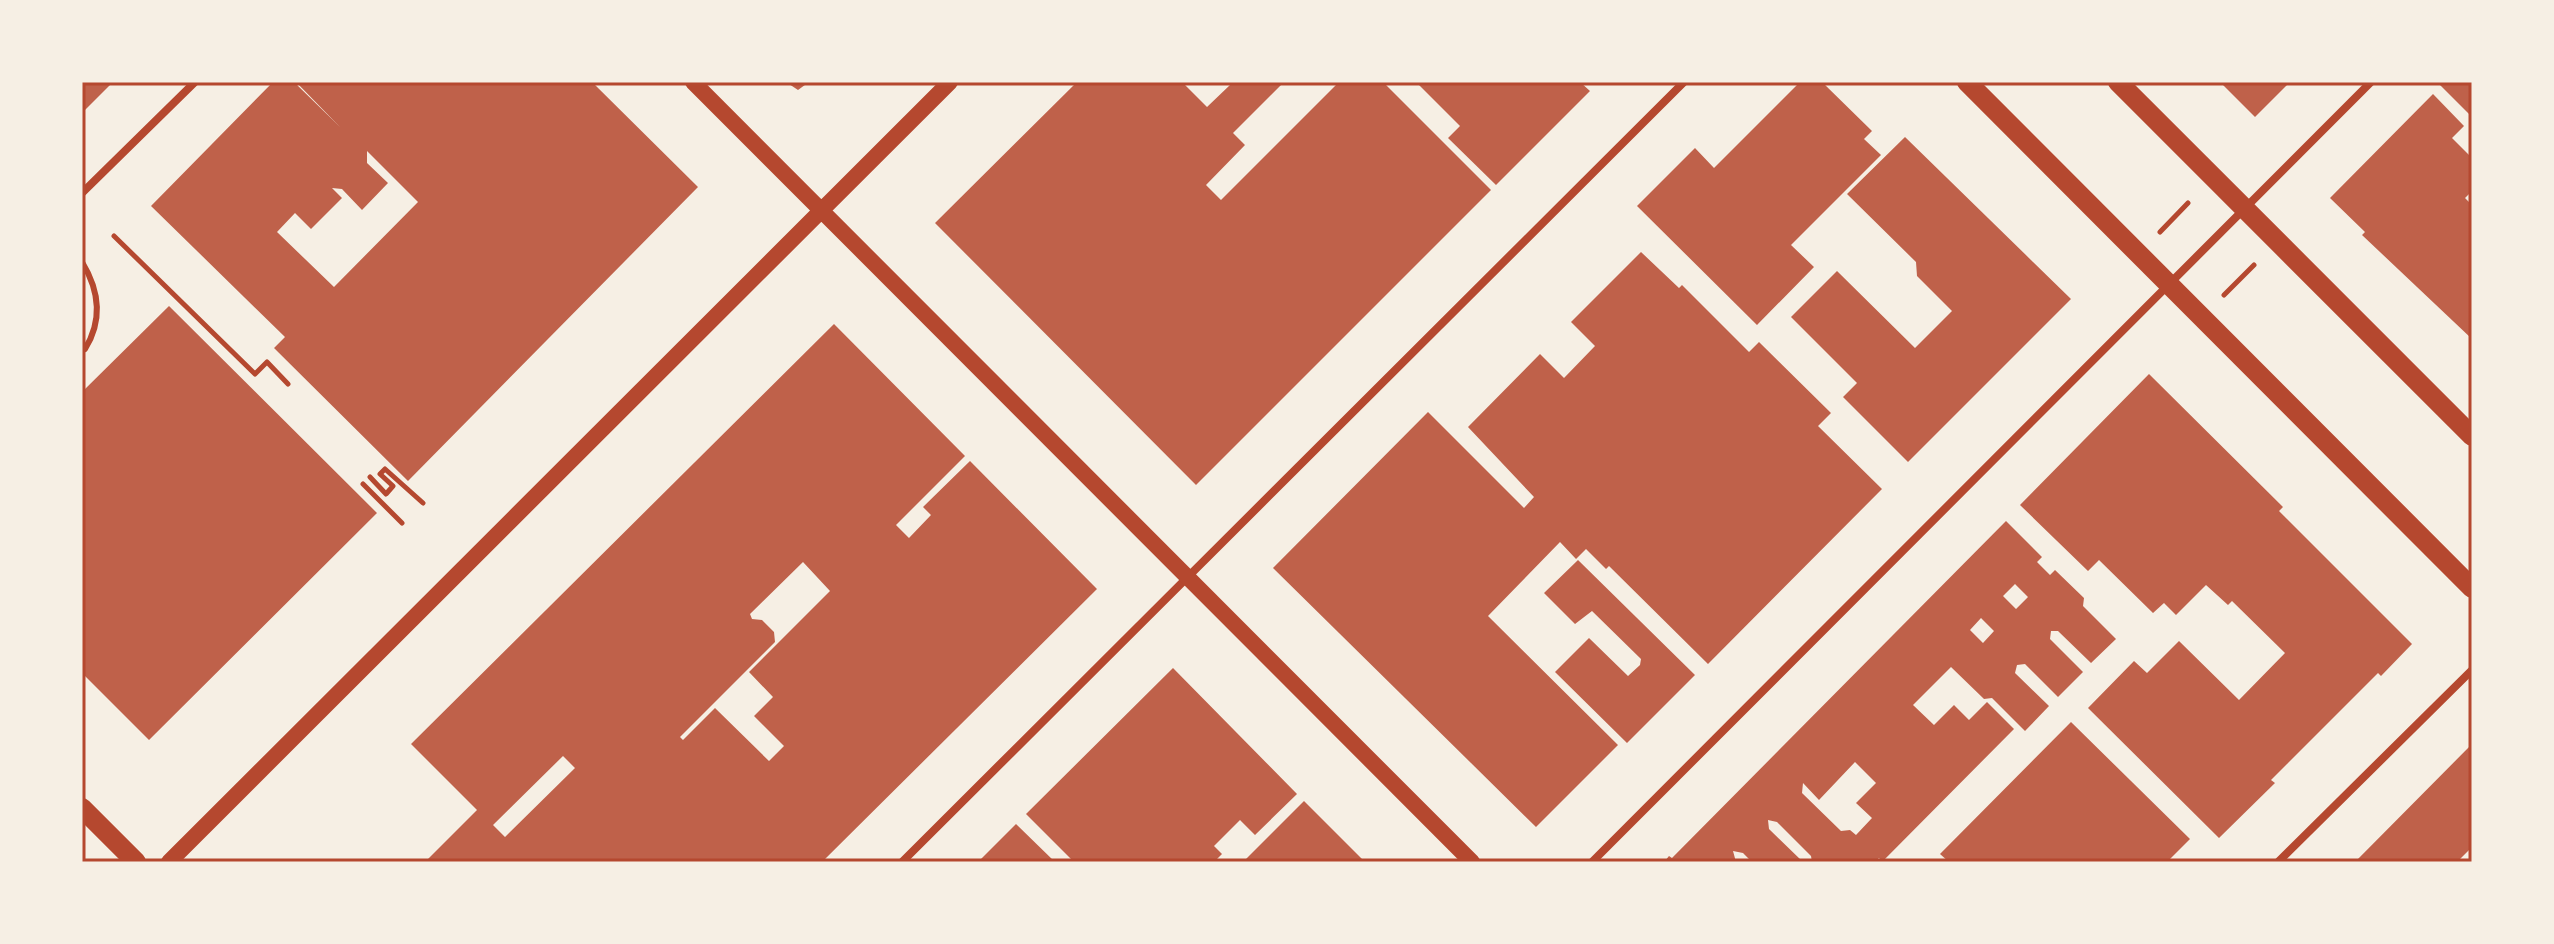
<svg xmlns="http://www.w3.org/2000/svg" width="2554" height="944" viewBox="0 0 2554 944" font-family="Mulish,sans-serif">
  <rect width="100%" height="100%" fill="#f6efe4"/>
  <path fill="#bf614a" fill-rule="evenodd" d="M 82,82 L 113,82 L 82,113 Z
    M 273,82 L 294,82 L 340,127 L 296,82 L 592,82 L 698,187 L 408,481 L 274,348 L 285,337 L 151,206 ZM 367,151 L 418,202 L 334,287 L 277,232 L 295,213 L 311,229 L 342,198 L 332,188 L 342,189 L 362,210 L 388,183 L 367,163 Z
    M 786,82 L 809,82 L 798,90 Z
    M 1077,82 L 1182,82 L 1207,107 L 1230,85 L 1227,82 L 1284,82 L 1233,133 L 1245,145 L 1206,185 L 1221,200 L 1339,82 L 1383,82 L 1491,190 L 1196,485 L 935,223 Z
    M 1416,82 L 1580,82 L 1590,91 L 1496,185 L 1448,138 L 1460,126 Z
    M 1800,82 L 1822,82 L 1872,131 L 1864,139 L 1881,155 L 1791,245 L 1814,267 L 1757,325 L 1637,206 L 1695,148 L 1714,168 Z
    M 2220,82 L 2290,82 L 2255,117 Z
    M 2437,82 L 2472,82 L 2472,117 Z
    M 2433,94 L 2464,126 L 2452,138 L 2472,158 L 2472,191 L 2465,198 L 2472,205 L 2472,339 L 2362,235 L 2365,232 L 2330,198 Z
    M 1905,137 L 2071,299 L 1908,462 L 1843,397 L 1857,383 L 1791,317 L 1837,271 L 1915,348 L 1952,311 L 1917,276 L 1916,262 L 1847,194 Z
    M 1641,252 L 1679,288 L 1682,285 L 1749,352 L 1759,342 L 1831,413 L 1818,426 L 1882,489 L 1708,664 L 1609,566 L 1606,569 L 1586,549 L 1576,559 L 1560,542 L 1488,616 L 1618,745 L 1536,827 L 1273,568 L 1428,412 L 1524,508 L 1534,497 L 1468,427 L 1540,354 L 1564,378 L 1595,346 L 1571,322 Z
    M 169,306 L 377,513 L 149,740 L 82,673 L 82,392 Z
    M 834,324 L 965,456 L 896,525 L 909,538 L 931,515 L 923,507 L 970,461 L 1097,589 L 822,862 L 425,862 L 477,810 L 411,744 ZM 803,562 L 830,591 L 749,672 L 773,697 L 754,716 L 784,746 L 769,761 L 715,708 L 683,740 L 680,737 L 775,642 L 774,632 L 762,620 L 752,619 L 750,614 ZM 563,756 L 575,768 L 505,837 L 493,825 Z
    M 2149,374 L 2283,507 L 2279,511 L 2412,644 L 2381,676 L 2378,673 L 2271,780 L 2275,783 L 2219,838 L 2088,708 L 2134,661 L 2147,673 L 2179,641 L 2239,700 L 2285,653 L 2232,601 L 2228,605 L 2206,585 L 2176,615 L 2164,603 L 2153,613 L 2099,560 L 2088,571 L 2020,505 Z
    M 2006,521 L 2042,557 L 2037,562 L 2050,575 L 2055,570 L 2084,598 L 2083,606 L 2116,639 L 2091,663 L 2058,631 L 2051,631 L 2050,639 L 2083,672 L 2058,697 L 2025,664 L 2017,665 L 2015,673 L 2049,706 L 2025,731 L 1992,698 L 1984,699 L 1951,667 L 1913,705 L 1934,725 L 1954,705 L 1969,720 L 1987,702 L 2014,729 L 1882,862 L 1879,858 L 1875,862 L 1812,862 L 1811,856 L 1777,822 L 1768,820 L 1769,829 L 1803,862 L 1752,862 L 1743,853 L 1733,851 L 1736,862 L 1664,862 L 1669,856 L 1672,858 ZM 2015,584 L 2028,597 L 2016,609 L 2003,596 ZM 1981,618 L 1994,631 L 1983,643 L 1970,630 ZM 1855,762 L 1876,783 L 1856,803 L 1872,818 L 1856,835 L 1850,830 L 1841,831 L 1802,793 L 1803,783 L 1819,800 Z
    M 1578,560 L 1695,675 L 1627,743 L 1555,672 L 1589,638 L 1628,676 L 1640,665 L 1641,659 L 1592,611 L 1575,624 L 1544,593 Z
    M 1173,668 L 1297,794 L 1255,835 L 1240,820 L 1214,846 L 1222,854 L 1214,862 L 1074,862 L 1026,814 Z
    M 2071,722 L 2190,839 L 2167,862 L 1949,862 L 1940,854 Z
    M 2472,744 L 2472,847 L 2457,862 L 2355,862 Z
    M 1304,801 L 1365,862 L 1243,862 Z
    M 1016,824 L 1055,862 L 978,862 Z"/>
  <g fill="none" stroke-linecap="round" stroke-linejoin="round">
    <path stroke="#b5482f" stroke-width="5" d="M 2160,232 L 2188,203
      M 114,236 L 255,374 L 267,362 L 288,384
      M 2224,295 L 2254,265
      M 370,477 L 386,494 L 393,486 L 380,474 L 385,469 L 423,503
      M 363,484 L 402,523"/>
    <path stroke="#b5482f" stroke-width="6" d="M 82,262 C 99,290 103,320 85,349"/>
    <path stroke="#b5482f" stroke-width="8" d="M 82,193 L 195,82
      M 902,862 L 1684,82
      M 1592,862 L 2371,82
      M 2278,862 L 2472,670"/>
    <path stroke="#b5482f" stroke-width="16" d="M 693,82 L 1472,862
      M 169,862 L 950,82"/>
    <path stroke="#b5482f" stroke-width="20" d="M 1967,82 L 2472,588
      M 2118,82 L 2472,436
      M 82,808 L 136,862"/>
  </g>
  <rect width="2554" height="944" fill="none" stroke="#f6efe4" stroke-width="168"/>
  <rect x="84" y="84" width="2386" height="776" fill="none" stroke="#b5482f" stroke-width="3"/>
</svg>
